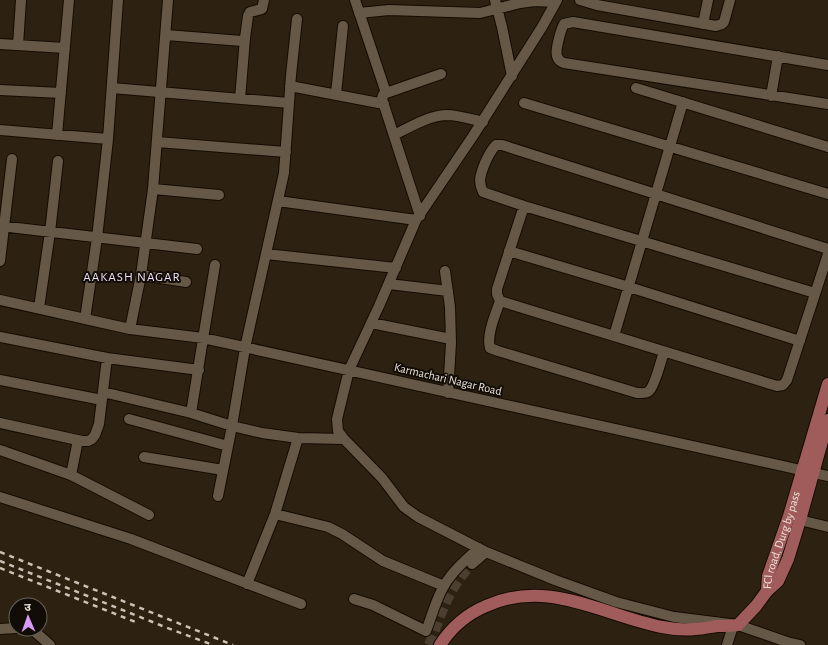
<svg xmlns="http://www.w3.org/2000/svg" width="828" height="645" viewBox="0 0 828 645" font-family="'Alegreya Sans','Noto Sans Devanagari',sans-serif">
  <rect width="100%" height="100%" fill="#2d2212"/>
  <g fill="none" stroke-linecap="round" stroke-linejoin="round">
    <path stroke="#4a3f30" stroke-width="10" stroke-dasharray="10 5" stroke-linecap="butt" d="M 429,645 C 442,613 447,590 472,564"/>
    <defs>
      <path id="minor" d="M 355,0 L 386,93
        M 495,0 L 502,27 L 512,76
        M 557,0 L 542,27 L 473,136 L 416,220 L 379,306 L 349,370 L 337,419 L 338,431 L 344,439 L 382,478 L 404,507 L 418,517 L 486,552 L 555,580 L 616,602 L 674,617 L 738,625 L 787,642 L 800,645
        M 580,0 L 597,5 L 716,26 L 722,24 L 724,22 L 730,0
        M 359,13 L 389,10 L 480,13 L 520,3 L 535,1 L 556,2
        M 703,24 L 708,0
        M 166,35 L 242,41 L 245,38 L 248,16 L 250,12 L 262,9 L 264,0
        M 0,44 L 65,48
        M 18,45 L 21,0
        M 828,65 L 573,22 L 564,24 C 561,29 555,50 557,56 C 558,60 561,62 564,63 L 828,104
        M 290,86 L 384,104
        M 112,88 L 289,103
        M 636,88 L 828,147
        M 0,90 L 61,93
        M 336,94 L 343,26
        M 771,96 L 778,56
        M 240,99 L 245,38
        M 524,103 L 828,194
        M 0,130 L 108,139
        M 57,135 L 69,0
        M 394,135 C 410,127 428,116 446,115 C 458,115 471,119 483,122
        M 157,142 L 286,152
        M 153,189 L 219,195
        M 278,201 L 416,220
        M 524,206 L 497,289 L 497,294 L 500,301 L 777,386 L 783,385 L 787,380 L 828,254
        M 420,216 L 382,99 L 383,95 L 386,93 L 441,74
        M 0,226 L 197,249
        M 509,251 L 629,287 L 800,341
        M 266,254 L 396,268
        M 0,261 L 12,159
        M 445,271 L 450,307 L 451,343 L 448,393
        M 141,275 L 186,282
        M 389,284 L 448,291
        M 815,293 L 524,206 L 483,192 C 481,188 480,184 480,180 C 481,170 489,152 496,145 L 502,145 L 828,249
        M 0,300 L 130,329 L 203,338 L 828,476
        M 500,301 C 496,313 486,335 490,348 L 498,351 L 637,393 C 641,393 646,394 649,391 C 655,386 661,360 664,352
        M 39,308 L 50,232 L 58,161
        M 85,319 L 97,238 L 108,139 L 118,0
        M 371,323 L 451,339
        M 130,329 L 141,275 L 153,189 L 168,0
        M 614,336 L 683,102
        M 0,337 L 107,358 L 199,370
        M 0,380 L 102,400
        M 103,392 L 191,413 L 232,426 L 262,433 L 298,438 L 344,439
        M 191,413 L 215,265
        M 129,419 L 228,446
        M 0,423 L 82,441 L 88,441 L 92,439 L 95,435 L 99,424 L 107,358
        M 0,450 L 71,475 L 78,440
        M 144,457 L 223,470
        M 71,475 L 149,515
        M 218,496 L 232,426 L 245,348 L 284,173 L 291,75 L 297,19
        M 0,497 L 131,539 L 301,604
        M 275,514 L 328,527 L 342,534 L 383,561 L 444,586
        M 800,520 L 828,527
        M 472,564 L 486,552
        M 247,584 L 275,514 L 298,438
        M 354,599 L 373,605 L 426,631 C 433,613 438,592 450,577 C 458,566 469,557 479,548
        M 0,629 L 16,628
        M 28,629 L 33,630 L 50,645
        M 727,645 L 733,626"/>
      <g id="major">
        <path id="s1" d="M 767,591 L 768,576 L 789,516 L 828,384"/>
        <path d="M 440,645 C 451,628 467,614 486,606 C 548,578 602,615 662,627 C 672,629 686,630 696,629 C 703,629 710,627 717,626 C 724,626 731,626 738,625 L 756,606 L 767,591 L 778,581 L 788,559 L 800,520 L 828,420"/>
      </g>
    </defs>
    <use href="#minor" stroke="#150b00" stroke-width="12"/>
    <use href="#major" stroke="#150b00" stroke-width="14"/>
    <use href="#minor" stroke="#655846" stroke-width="10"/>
    <use href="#major" stroke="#a05c5b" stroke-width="12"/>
    <path stroke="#cac2b7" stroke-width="2.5" stroke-dasharray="5 5" stroke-linecap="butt" d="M 0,552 L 233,645
      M 0,561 L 165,627 L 213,645
      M 0,568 L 138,623"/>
  </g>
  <g text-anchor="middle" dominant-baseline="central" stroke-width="4" stroke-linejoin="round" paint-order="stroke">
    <g font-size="12" fill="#ece4da" stroke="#110c06">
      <text transform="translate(448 379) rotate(13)">Karmachari Nagar Road</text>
      <text stroke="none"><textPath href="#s1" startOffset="53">FCI road, Durg by pass</textPath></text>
    </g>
    <g font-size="13" letter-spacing="1" fill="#eeddf7" stroke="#110c06">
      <text x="132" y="277">AAKASH NAGAR</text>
    </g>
  </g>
  <g transform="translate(28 617) rotate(358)"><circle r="19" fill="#110c06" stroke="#69625b"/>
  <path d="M0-3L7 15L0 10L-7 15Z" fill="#d99af7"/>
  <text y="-6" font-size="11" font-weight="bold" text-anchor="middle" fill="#ece4da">उ</text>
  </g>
</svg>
